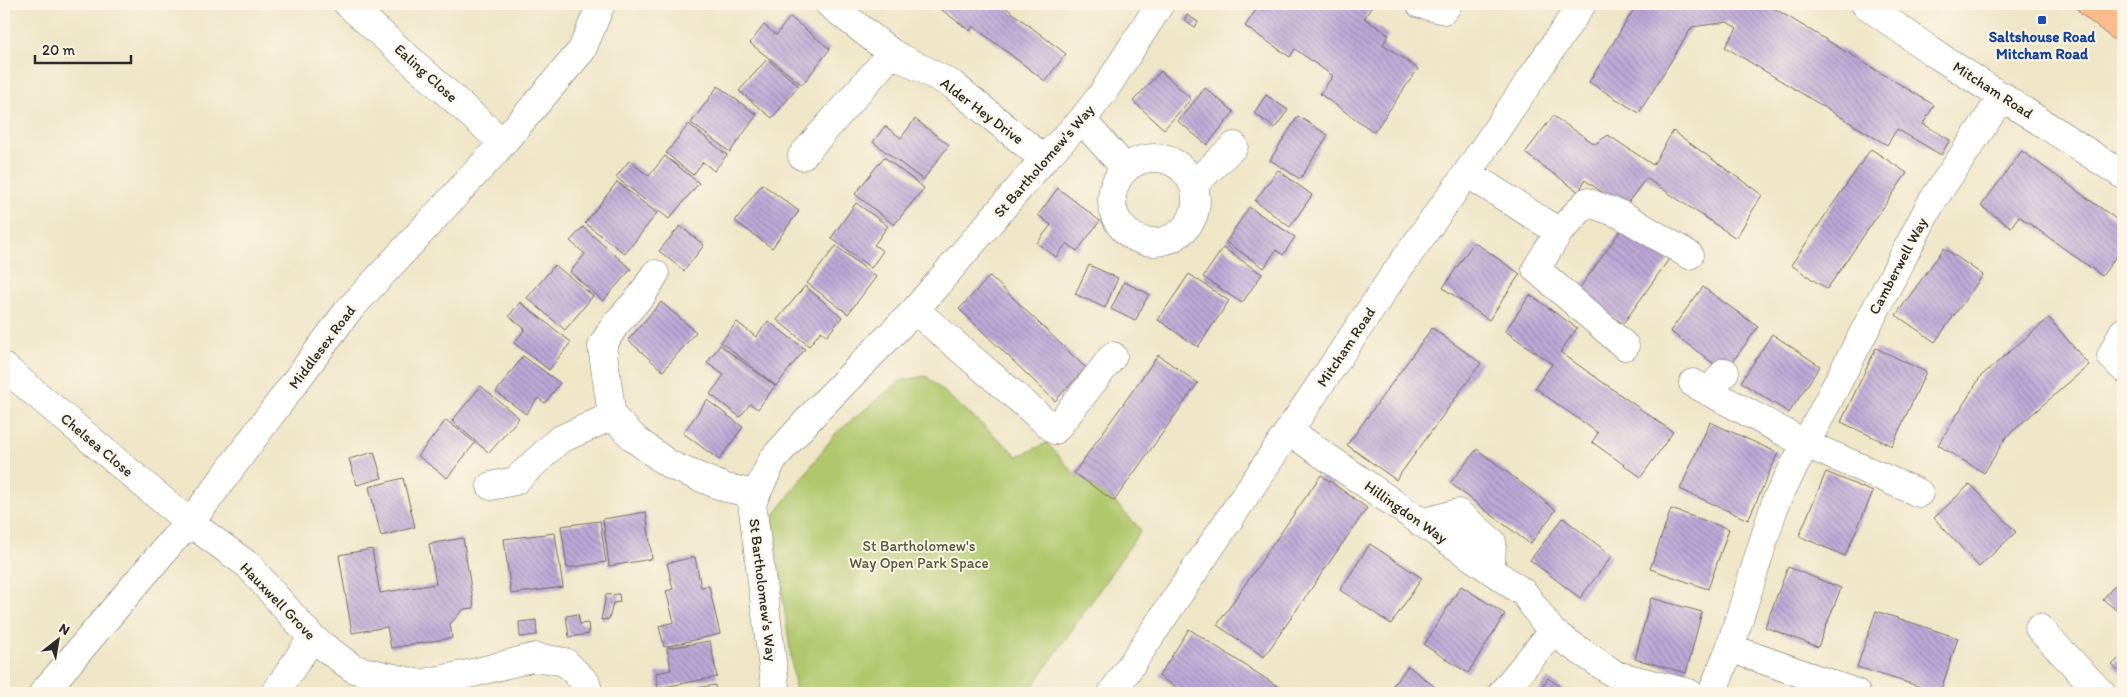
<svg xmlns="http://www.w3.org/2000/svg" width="2127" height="697" viewBox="0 0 2127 697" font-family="Itim,sans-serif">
  <defs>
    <pattern id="building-back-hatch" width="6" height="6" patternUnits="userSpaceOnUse" patternTransform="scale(1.25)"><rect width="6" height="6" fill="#bda8d8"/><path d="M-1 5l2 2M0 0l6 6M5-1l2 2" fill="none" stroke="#9a89af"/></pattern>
  </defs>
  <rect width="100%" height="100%" fill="#fcf5e5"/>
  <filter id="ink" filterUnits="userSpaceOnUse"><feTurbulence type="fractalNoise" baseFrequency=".02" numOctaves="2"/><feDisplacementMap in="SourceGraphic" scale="10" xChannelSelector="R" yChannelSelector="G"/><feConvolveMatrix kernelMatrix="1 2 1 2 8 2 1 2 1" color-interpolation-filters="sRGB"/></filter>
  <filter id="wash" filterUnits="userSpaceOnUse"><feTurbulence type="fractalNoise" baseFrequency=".0096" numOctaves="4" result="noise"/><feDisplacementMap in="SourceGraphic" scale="20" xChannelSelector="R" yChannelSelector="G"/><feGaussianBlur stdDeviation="1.12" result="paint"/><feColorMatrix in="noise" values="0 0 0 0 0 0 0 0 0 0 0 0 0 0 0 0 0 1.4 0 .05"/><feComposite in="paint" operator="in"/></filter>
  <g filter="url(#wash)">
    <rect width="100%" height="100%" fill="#efe6c8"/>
    <path fill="#b0c76c" stroke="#6e794c" d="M 926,376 L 1018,456 L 1047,443 L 1074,473 L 1114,501 L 1141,530 L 1028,693 L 796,693 L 772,518 L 835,434 L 900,381 Z"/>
    <g id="blocks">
      <path fill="url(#building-back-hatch)" d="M 934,4 L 1001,4 L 1066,54 L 1045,81 L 973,26 L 970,31 Z
        M 1260,4 L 1374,4 L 1364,18 L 1389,35 L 1383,44 L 1418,69 L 1374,132 L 1320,94 L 1333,76 L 1295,49 L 1290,57 L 1245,26 Z
        M 1640,4 L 1767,4 L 1934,105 L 1923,124 L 1950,140 L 1941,155 L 1897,129 L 1887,145 L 1725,47 L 1737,28 L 1727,22 L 1692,27 L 1639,113 L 1589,82 L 1634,9 Z
        M 1187,15 L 1198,22 L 1195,27 L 1184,20 Z
        M 790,17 L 830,49 L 802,85 L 750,43 L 764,25 L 776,35 Z
        M 767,59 L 799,86 L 772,118 L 739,91 Z
        M 1161,71 L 1191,99 L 1164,129 L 1133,101 Z
        M 718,86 L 757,115 L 730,152 L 691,123 Z
        M 1205,88 L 1234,112 L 1207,145 L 1178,121 Z
        M 1266,95 L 1288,110 L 1275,128 L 1254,113 Z
        M 1298,116 L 1328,135 L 1300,179 L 1270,160 Z
        M 1553,116 L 1595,144 L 1608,135 L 1653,165 L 1673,131 L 1762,195 L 1736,238 L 1646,178 L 1624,208 L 1585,180 L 1579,192 L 1525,153 Z
        M 915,119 L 949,145 L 923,180 L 873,142 L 885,126 L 901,138 Z
        M 689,124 L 727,155 L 714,171 L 703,162 L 693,175 L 666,153 Z
        M 1871,149 L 1907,173 L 1827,289 L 1791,265 Z
        M 2022,151 L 2123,224 L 2123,247 L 2102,276 L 2019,216 L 2011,227 L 1981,206 Z
        M 665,156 L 699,183 L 669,219 L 616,177 L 629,161 L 649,176 Z
        M 884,157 L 924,188 L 894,225 L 855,194 Z
        M 1278,170 L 1312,195 L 1290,227 L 1255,201 Z
        M 617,182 L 657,213 L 625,254 L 585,223 Z
        M 762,184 L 799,211 L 772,248 L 735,221 Z
        M 1058,188 L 1100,221 L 1077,251 L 1067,243 L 1056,257 L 1037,243 L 1051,225 L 1038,215 Z
        M 856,203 L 888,226 L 874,245 L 883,251 L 871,268 L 831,238 Z
        M 1249,207 L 1295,237 L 1283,255 L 1276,250 L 1264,268 L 1226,242 Z
        M 680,226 L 704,245 L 684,271 L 659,251 Z
        M 583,227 L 631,269 L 603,301 L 570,272 L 585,254 L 570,241 Z
        M 1623,227 L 1669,259 L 1623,324 L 1577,292 Z
        M 1474,242 L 1520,274 L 1489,320 L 1443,288 Z
        M 836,246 L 876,277 L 848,314 L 807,283 Z
        M 1223,248 L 1262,274 L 1242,303 L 1203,277 Z
        M 1944,248 L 1983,275 L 1935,342 L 1896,315 Z
        M 555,265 L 593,296 L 565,330 L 527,298 Z
        M 1089,265 L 1118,278 L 1105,308 L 1075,294 Z
        M 1189,274 L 1229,301 L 1198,347 L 1158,320 Z
        M 990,276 L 1086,368 L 1055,401 L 959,309 Z
        M 1124,282 L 1149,294 L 1135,321 L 1111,309 Z
        M 805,286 L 842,317 L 827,336 L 821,331 L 809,346 L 777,320 Z
        M 1703,287 L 1758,327 L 1725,372 L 1670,331 Z
        M 1530,295 L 1577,328 L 1560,352 L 1673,432 L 1641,477 L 1592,442 L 1598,433 L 1535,388 L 1552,364 L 1505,331 Z
        M 520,302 L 571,342 L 549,370 L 514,343 L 525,329 L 509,316 Z
        M 661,302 L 696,332 L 663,371 L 628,340 Z
        M 2049,318 L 2089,365 L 2007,436 L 1984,473 L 1938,445 L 1981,376 Z
        M 768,321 L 805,349 L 776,386 L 721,342 L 737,322 L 756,337 Z
        M 1432,328 L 1481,363 L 1396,480 L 1347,445 Z
        M 1772,334 L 1820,366 L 1789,413 L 1741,382 Z
        M 720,345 L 775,386 L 758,409 L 750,404 L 740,417 L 710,394 L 724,375 L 707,363 Z
        M 1876,348 L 1926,372 L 1892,446 L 1841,422 Z
        M 1158,355 L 1198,383 L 1114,501 L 1074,473 Z
        M 523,356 L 560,383 L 545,403 L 538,398 L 526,414 L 496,392 Z
        M 481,386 L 519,418 L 489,453 L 452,421 Z
        M 707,400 L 743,427 L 719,460 L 683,433 Z
        M 446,420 L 475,443 L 447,478 L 418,456 Z
        M 1710,422 L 1778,453 L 1748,520 L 1680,489 Z
        M 1477,449 L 1556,510 L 1530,544 L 1450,483 Z
        M 374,452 L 382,478 L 357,485 L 349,459 Z
        M 1826,472 L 1873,492 L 1845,556 L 1799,536 Z
        M 1321,475 L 1367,508 L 1264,657 L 1217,625 Z
        M 403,478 L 415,527 L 381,536 L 369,487 Z
        M 1970,484 L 2016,532 L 1979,567 L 1934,518 Z
        M 1671,509 L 1729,529 L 1708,589 L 1650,569 Z
        M 646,512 L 652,559 L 609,566 L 603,519 Z
        M 1563,518 L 1612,556 L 1580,598 L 1530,560 Z
        M 600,521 L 606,562 L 567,568 L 561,526 Z
        M 555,533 L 563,587 L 511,594 L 504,539 Z
        M 463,538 L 474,608 L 464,609 L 450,624 L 452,638 L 391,648 L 387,627 L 352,633 L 339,555 L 372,549 L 380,593 L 436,584 L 429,544 Z
        M 1370,544 L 1422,578 L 1391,624 L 1340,590 Z
        M 695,557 L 701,587 L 709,586 L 720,634 L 664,647 L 659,626 L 674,622 L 666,591 L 673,589 L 667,563 Z
        M 1788,567 L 1841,588 L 1818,647 L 1765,627 Z
        M 2123,576 L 2123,616 L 2103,599 Z
        M 1461,586 L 1505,614 L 1468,673 L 1424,645 Z
        M 619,594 L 620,602 L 613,603 L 609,619 L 601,620 L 606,595 Z
        M 1651,598 L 1702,612 L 1686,673 L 1635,659 Z
        M 1876,611 L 1958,638 L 1940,693 L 1857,667 Z
        M 578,614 L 580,624 L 588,623 L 589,634 L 569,637 L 566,616 Z
        M 536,620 L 537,635 L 520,637 L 519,622 Z
        M 1189,629 L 1288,693 L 1185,693 L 1159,676 Z
        M 710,641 L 717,677 L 658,688 L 656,673 L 671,670 L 667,648 Z
        M 2123,654 L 2123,675 L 2112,665 Z
        M 1408,666 L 1443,693 L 1387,693 Z
        M 1548,678 L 1568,693 L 1537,693 Z
        M 715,685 L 716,693 L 671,693 L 671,692 Z"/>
    </g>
  </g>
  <g filter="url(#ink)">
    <use href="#blocks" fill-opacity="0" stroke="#706c62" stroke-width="1"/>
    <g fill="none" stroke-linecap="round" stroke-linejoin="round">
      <defs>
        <path id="minor" d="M 348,4 L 503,143
          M 829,4 L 892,53
          M 1420,4 L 1444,10 L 1448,4
          M 1865,4 L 1931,51 L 2123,175
          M 1082,120 L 1125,168
          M 802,156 L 892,53 L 953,85 L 1044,159
          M1112 200a42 42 0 1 1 84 0a42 42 0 1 1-84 0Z
          M 1467,173 L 1559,232 L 1536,269 L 1625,346
          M 1194,184 L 1234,146
          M 1559,232 L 1587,202 L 1622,215 L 1689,255
          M 915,310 L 1055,430 L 1113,356
          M 2123,332 L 2111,356 L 2123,368
          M 4,367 L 190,523 L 248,565 L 312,638 L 354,669 L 420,684 L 473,673 L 535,657 L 565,662 L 586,683 L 589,693
          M 1693,383 L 1806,444 L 1919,493
          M 1709,392 L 1725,372
          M 612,416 L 602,346 L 615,325 L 642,295 L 655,274
          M 1289,431 L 1524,593 L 1552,632 L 1616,675 L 1689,693
          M 491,486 L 515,481 L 559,440 L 612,416 L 636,440 L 670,465 L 726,488 L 756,494
          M 1421,523 L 1458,513 L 1492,542 L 1491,570
          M 2039,628 L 2101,693
          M 1730,648 L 1856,693
          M 43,693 L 173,540 L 190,523 L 347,312 L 495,152 L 582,50 L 601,4
          M 275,693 L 312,638
          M 776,693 L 752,503 L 773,459 L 817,410 L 915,310 L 1044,159 L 1082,120 L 1102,94 L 1160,4
          M 1112,693 L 1396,272 L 1467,173 L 1582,4
          M 1502,693 L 1552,632
          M 1712,693 L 1730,648 L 1776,501 L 1931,203 L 2003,96"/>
        <path id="major" d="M 2091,4 L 2123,29"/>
      </defs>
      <use href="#minor" stroke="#706c62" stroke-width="29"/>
      <use href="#major" stroke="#706c62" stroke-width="29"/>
      <use href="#minor" stroke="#fff" stroke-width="28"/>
      <use href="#major" stroke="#fbbb8c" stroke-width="28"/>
    </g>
  </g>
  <rect fill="#1a4fb4" stroke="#fcf5e5" stroke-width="2" x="2037" y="15" width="10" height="10" rx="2.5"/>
  <g text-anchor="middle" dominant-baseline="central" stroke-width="4" stroke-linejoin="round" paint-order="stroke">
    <g font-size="15" font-weight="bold" fill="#164399" stroke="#fcf5e5">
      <text x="2042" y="37">Saltshouse Road<tspan x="2042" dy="17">Mitcham Road</tspan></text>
    </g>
    <g font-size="15" fill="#2b2b2b" stroke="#fcf5e5">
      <text transform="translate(426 73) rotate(42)">Ealing Close</text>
      <text transform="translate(1993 90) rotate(33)">Mitcham Road</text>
      <text transform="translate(982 111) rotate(37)">Alder Hey Drive</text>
      <text transform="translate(1044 161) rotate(-49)">St Bartholomew's Way</text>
      <text transform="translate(1898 266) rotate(-62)">Camberwell Way</text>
      <text transform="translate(322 347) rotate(-53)">Middlesex Road</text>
      <text transform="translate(1346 347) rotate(-56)">Mitcham Road</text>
      <text transform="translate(97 445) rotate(40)">Chelsea Close</text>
      <text transform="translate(1406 512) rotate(35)">Hillingdon Way</text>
      <text transform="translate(763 590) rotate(83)">St Bartholomew's Way</text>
      <text transform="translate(278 601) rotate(46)">Hauxwell Grove</text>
    </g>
    <g font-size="15" fill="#535a3e" stroke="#fcf5e5">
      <text x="919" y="546">St Bartholomew's<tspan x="919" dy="17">Way Open Park Space</tspan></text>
    </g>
  </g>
  <rect width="2127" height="697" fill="none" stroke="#fcf5e5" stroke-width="20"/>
  <g transform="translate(58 640) rotate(31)" stroke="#fcf5e5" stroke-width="4" paint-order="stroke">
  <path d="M0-4L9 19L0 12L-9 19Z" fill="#2b2b2b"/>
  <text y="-8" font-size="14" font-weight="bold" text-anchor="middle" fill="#2b2b2b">N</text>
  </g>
  <path d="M35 55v8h96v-8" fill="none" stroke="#2b2b2b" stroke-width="2.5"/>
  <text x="42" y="55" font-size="15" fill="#2b2b2b" stroke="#fcf5e5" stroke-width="4" paint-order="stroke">20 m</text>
</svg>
